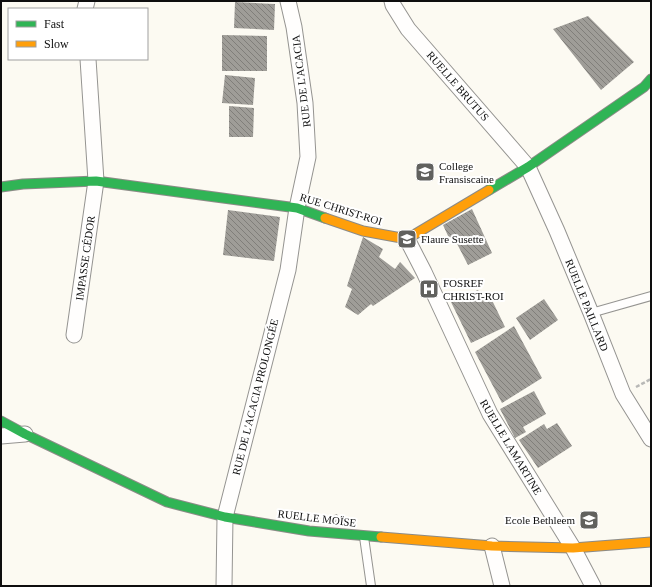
<svg xmlns="http://www.w3.org/2000/svg" width="652" height="587" viewBox="0 0 652 587" font-family="Georgia,serif">
  <defs>
    <pattern id="building-back-hatch" width="6" height="6" patternUnits="userSpaceOnUse"><rect width="6" height="6" fill="#9f9d98"/><path d="M-1 5l2 2M0 0l6 6M5-1l2 2" fill="none" stroke="#807e7a"/></pattern>
  </defs>
  <rect width="100%" height="100%" fill="#fcfaf2"/>
  <path fill="url(#building-back-hatch)" d="M 235,2 L 275,4 L 274,30 L 234,28 Z
    M 588,16 L 634,62 L 601,90 L 553,29 Z
    M 222,35 L 267,36 L 267,71 L 222,71 Z
    M 225,75 L 255,78 L 253,105 L 222,103 Z
    M 229,106 L 254,108 L 253,137 L 229,137 Z
    M 472,209 L 492,253 L 468,265 L 453,236 L 449,238 L 443,225 Z
    M 228,210 L 280,217 L 274,261 L 223,255 Z
    M 363,237 L 383,249 L 379,257 L 395,269 L 400,262 L 415,278 L 373,306 L 371,304 L 358,315 L 345,307 L 352,289 L 347,286 Z
    M 478,290 L 483,299 L 490,296 L 505,327 L 471,343 L 451,302 Z
    M 544,299 L 558,320 L 530,340 L 516,318 Z
    M 514,326 L 542,378 L 502,403 L 475,352 Z
    M 534,391 L 546,414 L 523,427 L 526,432 L 515,438 L 500,409 Z
    M 557,423 L 572,446 L 538,468 L 519,440 L 544,424 L 547,429 Z
    M 337,514 L 340,521 L 332,525 L 329,517 Z"/>
  <g fill="none" stroke-linecap="round" stroke-linejoin="round">
    <defs>
      <path id="lane" d="M 591,313 L 651,296
        M 364,537 L 371,586"/>
      <path id="street" d="M 392,1 L 393,5 L 408,29 L 528,167 L 557,231 L 591,313 L 623,394 L 651,439
        M 85,9 L 87,1
        M 407,239 L 424,272 L 490,414 L 573,548 L 593,586
        M 74,335 L 96,181 L 88,59
        M 1,436 L 25,434
        M 492,546 L 502,586
        M 224,586 L 225,517 L 288,270 L 297,208 L 308,157 L 305,103 L 294,27 L 288,1"/>
      <path id="fast" d="M 1,187 L 23,184 L 96,181 L 297,208 L 325,218
        M 489,190 L 528,167 L 644,87 L 651,79
        M 1,421 L 25,434 L 167,502 L 225,517 L 309,531 L 381,537"/>
      <path id="slow" d="M 325,218 L 363,231 L 407,239 L 489,190
        M 381,537 L 492,546 L 573,548 L 651,542"/>
    </defs>
    <use href="#lane" stroke="#959491" stroke-width="10"/>
    <use href="#street" stroke="#959491" stroke-width="17"/>
    <use href="#fast" stroke="#8c8b87" stroke-width="11"/>
    <use href="#slow" stroke="#8c8b87" stroke-width="11"/>
    <path stroke="#b8b8b6" stroke-width="2.5" stroke-dasharray="4 2" stroke-linecap="butt" d="M 636,387 L 651,379"/>
    <use href="#lane" stroke="#fffefd" stroke-width="8"/>
    <use href="#street" stroke="#fffefd" stroke-width="15"/>
    <use href="#fast" stroke="#30b455" stroke-width="9"/>
    <use href="#slow" stroke="#ff9f0a" stroke-width="9"/>
  </g>
  <defs>
    <symbol id="school-square" viewBox="-11 -11 22 22"><rect x="-9" y="-9" width="18" height="18" rx="4" fill="#61615e" stroke="#fff"/><path d="M0-5L7-2L0 1L-7-2ZM-4 1L0 2.5L4 1V4Q0 6-4 4Z" fill="#fff"/></symbol>
    <symbol id="hospital-square" viewBox="-11 -11 22 22"><rect x="-9" y="-9" width="18" height="18" rx="4" fill="#61615e" stroke="#fff"/><path d="M-5-5h3v3.5h4V-5h3V5h-3V1.5h-4V5h-3Z" fill="#fff"/></symbol>
  </defs>
  <g fill-rule="evenodd">
    <use href="#school-square" x="414" y="161" width="22" height="22"/>
    <use href="#school-square" x="396" y="228" width="22" height="22"/>
    <use href="#hospital-square" x="418" y="278" width="22" height="22"/>
    <use href="#school-square" x="578" y="509" width="22" height="22"/>
  </g>
  <g text-anchor="middle" dominant-baseline="central" stroke-width="4" stroke-linejoin="round" paint-order="stroke">
    <g font-size="11" fill="#0e0e0e" stroke="#fff">
      <text transform="translate(301 81) rotate(-97)">RUE DE L'ACACIA</text>
      <text transform="translate(458 86) rotate(49)">RUELLE BRUTUS</text>
      <text transform="translate(341 209) rotate(17)">RUE CHRIST-ROI</text>
      <text transform="translate(85 258) rotate(-82)">IMPASSE CÉDOR</text>
      <text transform="translate(587 305) rotate(68)">RUELLE PAILLARD</text>
      <text transform="translate(255 397) rotate(-76)">RUE DE L'ACACIA PROLONGÉE</text>
      <text transform="translate(511 447) rotate(59)">RUELLE LAMARTINE</text>
      <text transform="translate(317 518) rotate(7)">RUELLE MOÏSE</text>
    </g>
    <g font-size="11" fill="#0e0e0e" stroke="#fff" text-anchor="start">
      <text x="439" y="166">College<tspan x="439" dy="13">Fransiscaine</tspan></text>
      <text x="421" y="239">Flaure Susette</text>
      <text x="443" y="283">FOSREF<tspan x="443" dy="13">CHRIST-ROI</tspan></text>
      <text x="575" y="520" text-anchor="end">Ecole Bethleem</text>
    </g>
  </g>
  <rect width="652" height="587" fill="none" stroke="#0e0e0e" stroke-width="4"/>
  <rect x="8" y="8" width="140" height="52" fill="#ffffff" stroke="#9f9f9f"/>
  <rect x="16" y="21" width="20" height="6" fill="#30b455" stroke="#9f9f9f"/>
  <text x="44" y="28" font-size="12" fill="#0e0e0e">Fast</text>
  <rect x="16" y="41" width="20" height="6" fill="#ff9f0a" stroke="#9f9f9f"/>
  <text x="44" y="48" font-size="12" fill="#0e0e0e">Slow</text>
</svg>
